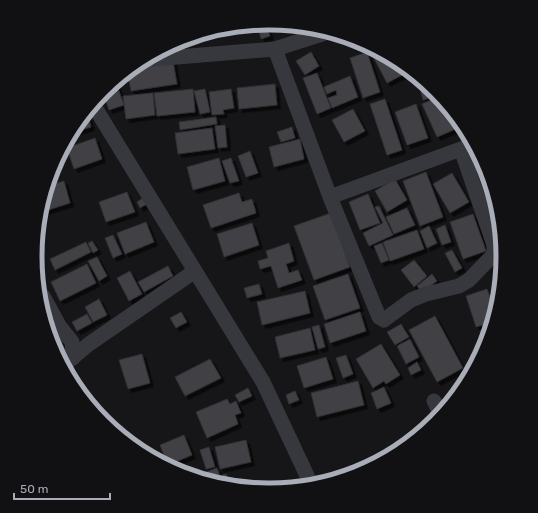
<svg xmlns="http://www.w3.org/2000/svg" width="538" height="513" viewBox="0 0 538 513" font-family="Rubik,sans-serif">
  <defs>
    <filter id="shadow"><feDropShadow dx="3.5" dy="3.5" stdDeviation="0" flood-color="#0009"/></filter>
  </defs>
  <rect width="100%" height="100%" fill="#161618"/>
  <path fill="#404145" stroke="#303034" filter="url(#shadow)" d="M 267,28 L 270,36 L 261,39 L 259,31 Z
    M 369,49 L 371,49 L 406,73 L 387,83 Z
    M 311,52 L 319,66 L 305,75 L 296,61 Z
    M 367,52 L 380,92 L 363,98 L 350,58 Z
    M 173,61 L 177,84 L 131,91 L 128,75 L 143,65 Z
    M 317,73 L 331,108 L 317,114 L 303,78 Z
    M 350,76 L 358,97 L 332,108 L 328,98 L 337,95 L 336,90 L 327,94 L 324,87 Z
    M 418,80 L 432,90 L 434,97 L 423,100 Z
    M 116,83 L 124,105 L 109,110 L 103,92 Z
    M 275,84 L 277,105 L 239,109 L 237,88 Z
    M 193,89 L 195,112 L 157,116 L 154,93 Z
    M 205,89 L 210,112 L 200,114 L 194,91 Z
    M 231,89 L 234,108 L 223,110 L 224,114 L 212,115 L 209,92 Z
    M 153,93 L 155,115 L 126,119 L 123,96 Z
    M 438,97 L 458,128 L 437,137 L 422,104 Z
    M 385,99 L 402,150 L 387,155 L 370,104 Z
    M 416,104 L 428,138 L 407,145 L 395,112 Z
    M 353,109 L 365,131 L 344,142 L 332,120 Z
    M 88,116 L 91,127 L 77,131 Z
    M 216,117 L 217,124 L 180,130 L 179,122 Z
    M 225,125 L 227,147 L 218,148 L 215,126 Z
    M 292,127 L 295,138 L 281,142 L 277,132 Z
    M 212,128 L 215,149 L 178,154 L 175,133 Z
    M 95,138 L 102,159 L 74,169 L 67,148 Z
    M 300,139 L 304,159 L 274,167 L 269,147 Z
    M 250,151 L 258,173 L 246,177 L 238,156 Z
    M 219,158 L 225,181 L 193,190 L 187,167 Z
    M 231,158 L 239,181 L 230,183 L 222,161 Z
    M 426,172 L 443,217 L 420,226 L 403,181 Z
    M 452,173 L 469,202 L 450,213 L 433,184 Z
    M 395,179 L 407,200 L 387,212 L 375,191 Z
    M 64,181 L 70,203 L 45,211 L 50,185 Z
    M 127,192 L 135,212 L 106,222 L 99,202 Z
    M 239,193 L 242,202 L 252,199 L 256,213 L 211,228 L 203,205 Z
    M 368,194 L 380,223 L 360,230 L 349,202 Z
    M 143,198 L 147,204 L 140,208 L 137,202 Z
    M 379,206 L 393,235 L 369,246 L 363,233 L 383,223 L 375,207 Z
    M 407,208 L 415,225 L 394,234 L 386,217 Z
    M 331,213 L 350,267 L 314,280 L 294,226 Z
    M 473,214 L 486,251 L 463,259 L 450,222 Z
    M 146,222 L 154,242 L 125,254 L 117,233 Z
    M 252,223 L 259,245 L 224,257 L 217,234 Z
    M 445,225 L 451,242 L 442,245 L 436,229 Z
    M 429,226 L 437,243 L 427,248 L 420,231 Z
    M 417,230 L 424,249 L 390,261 L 383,242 Z
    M 113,235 L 122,254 L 113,258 L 105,238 Z
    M 92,241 L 98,250 L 93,253 L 88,243 Z
    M 86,242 L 91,252 L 55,270 L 50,259 Z
    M 289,243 L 294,261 L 286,264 L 289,273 L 298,270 L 302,280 L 278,288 L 271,266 L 260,269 L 258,261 L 268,258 L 266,251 Z
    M 382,243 L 389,260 L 381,263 L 374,246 Z
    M 452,250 L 462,268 L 455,272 L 445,253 Z
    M 97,257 L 107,276 L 99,281 L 88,261 Z
    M 414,260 L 427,276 L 414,287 L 401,270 Z
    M 87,264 L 96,283 L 60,301 L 51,282 Z
    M 168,266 L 173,276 L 144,292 L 138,282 Z
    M 130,271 L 142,294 L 129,301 L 117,278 Z
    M 348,274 L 360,308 L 325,320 L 313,286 Z
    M 432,274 L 437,281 L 422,292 L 417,286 Z
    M 259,284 L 262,294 L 247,298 L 244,288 Z
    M 487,289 L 493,305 L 489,323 L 476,327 L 466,296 Z
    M 305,291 L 310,313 L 262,325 L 257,302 Z
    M 99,299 L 107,315 L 93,322 L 85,307 Z
    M 181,312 L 187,322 L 176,328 L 170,318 Z
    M 360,312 L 366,331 L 330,343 L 324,324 Z
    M 87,314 L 92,323 L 77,331 L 72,322 Z
    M 435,316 L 463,368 L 437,382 L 409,330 Z
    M 52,321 L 65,350 L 58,353 L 53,346 L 49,322 Z
    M 401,324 L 409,337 L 395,345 L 387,332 Z
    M 319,325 L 325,347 L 318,349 L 312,327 Z
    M 310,328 L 315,350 L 280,358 L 275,337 Z
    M 488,329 L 486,341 L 483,342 L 480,331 Z
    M 410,339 L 419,357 L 406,364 L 397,346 Z
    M 381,344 L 400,375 L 386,384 L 384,381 L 373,388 L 356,359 Z
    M 142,354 L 150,383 L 128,389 L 119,360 Z
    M 346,355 L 353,374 L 343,378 L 336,358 Z
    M 326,357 L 333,379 L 304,388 L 297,366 Z
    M 210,359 L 221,378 L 185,396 L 175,377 Z
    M 417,362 L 421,370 L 411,375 L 408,368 Z
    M 358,381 L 364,405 L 317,417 L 311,393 Z
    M 384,387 L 391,403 L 377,409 L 371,393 Z
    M 248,388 L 252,396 L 239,402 L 235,395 Z
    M 295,391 L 299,400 L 289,404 L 286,395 Z
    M 227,399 L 230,404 L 236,401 L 241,413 L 235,415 L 238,424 L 207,438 L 196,412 Z
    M 184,435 L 192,455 L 168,465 L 160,445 Z
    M 246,440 L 251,462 L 220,469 L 215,447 Z
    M 209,447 L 215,467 L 206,469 L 200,450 Z
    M 217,468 L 220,476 L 226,474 L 229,482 L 208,478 L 206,472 Z"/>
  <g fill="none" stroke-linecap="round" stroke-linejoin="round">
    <path stroke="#37383d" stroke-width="15" d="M 275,49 L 330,197 L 379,317 L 384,320 L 411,300 L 426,294 L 459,286 L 469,280 L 494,254 L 494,245 L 461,149
      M 153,59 L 275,49 L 322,34
      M 94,106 L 263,382 L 310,482
      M 330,197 L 469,146
      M 43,296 L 60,327 L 72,342 L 73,358
      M 65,364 L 89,344 L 195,271
      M 434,401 L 440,413"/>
  </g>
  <path d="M0 0H538V513H0ZM268 30H270A226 226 0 0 1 496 256V257A226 226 0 0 1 270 483H268A226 226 0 0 1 42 257V256A226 226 0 0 1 268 30Z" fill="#111113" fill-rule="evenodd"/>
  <path fill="none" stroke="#a8adb8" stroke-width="5" d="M268 30H270A226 226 0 0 1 496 256V257A226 226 0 0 1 270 483H268A226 226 0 0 1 42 257V256A226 226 0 0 1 268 30Z"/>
  <path d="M14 493v6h96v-6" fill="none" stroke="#a8adb8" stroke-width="2"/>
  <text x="20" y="493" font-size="12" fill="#a8adb8" stroke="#111113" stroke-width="3" paint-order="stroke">50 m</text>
</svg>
